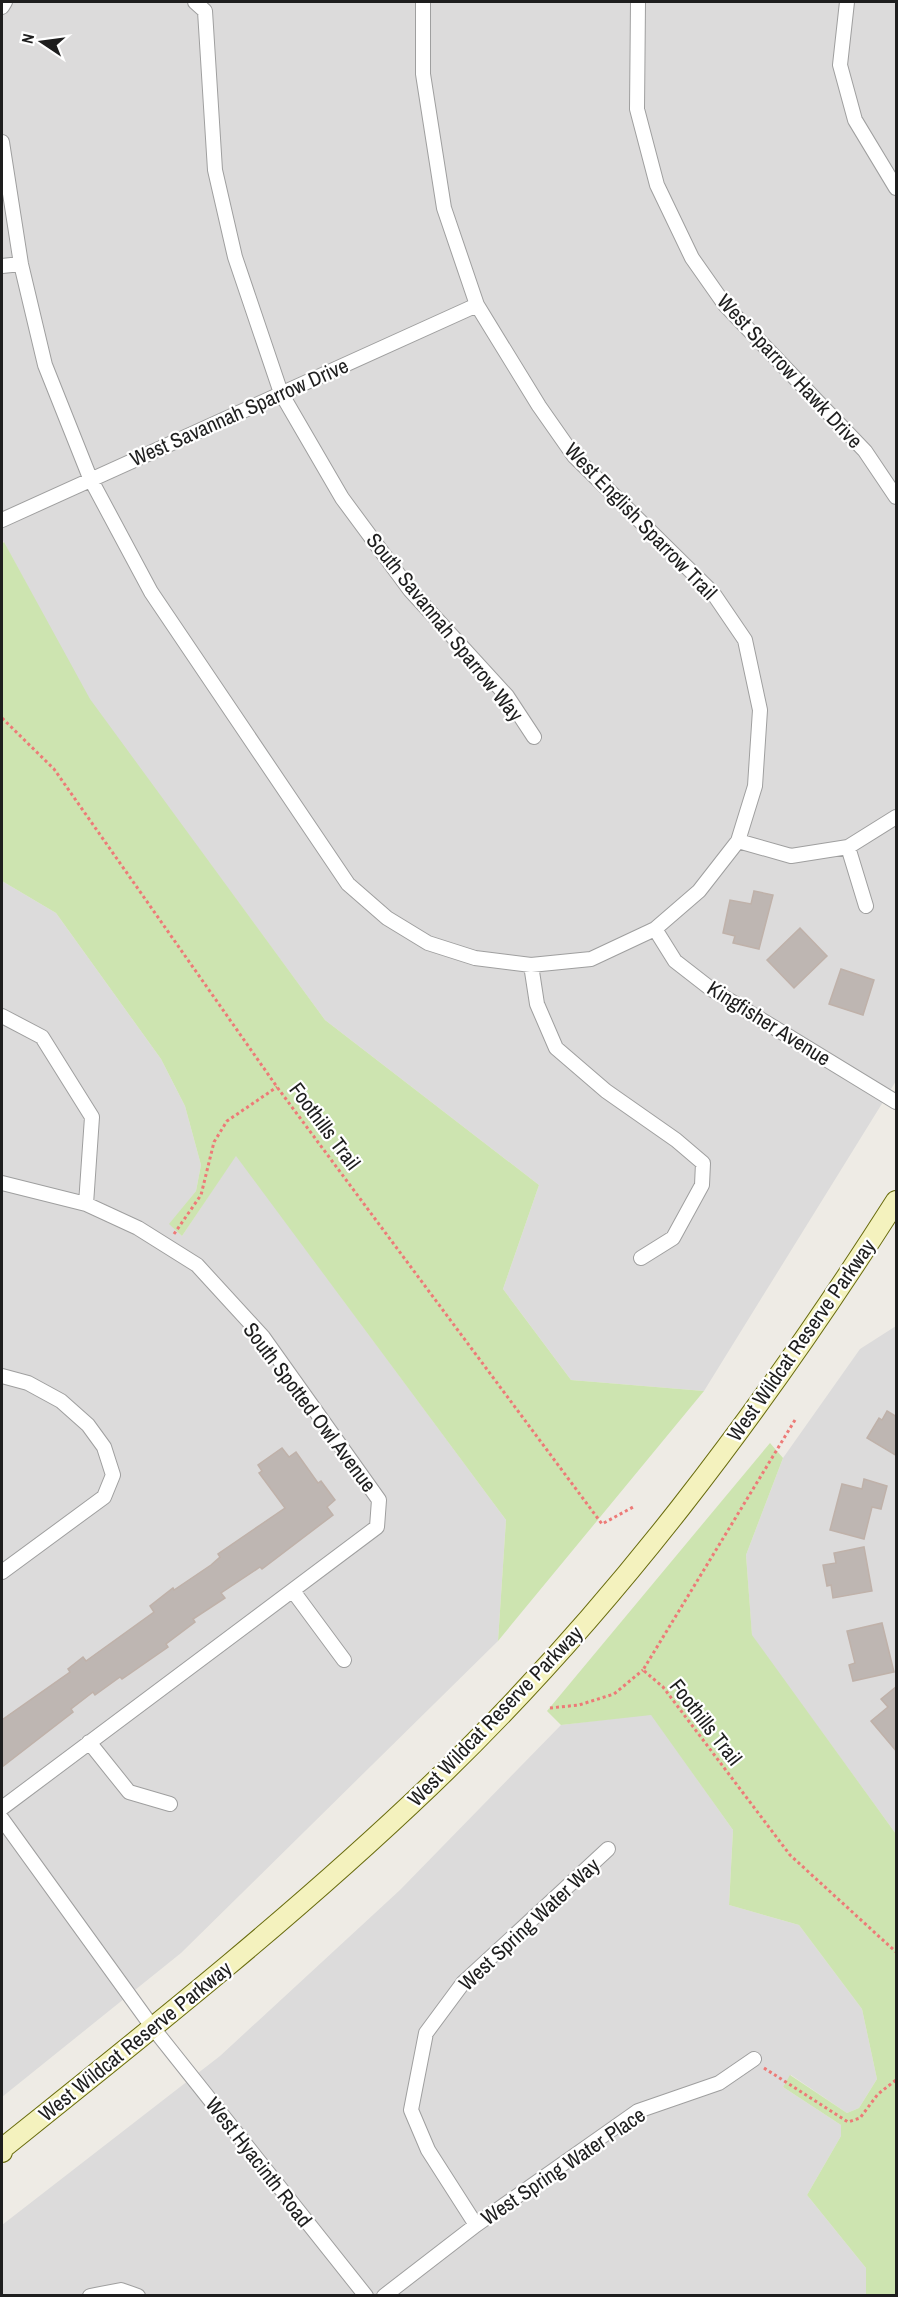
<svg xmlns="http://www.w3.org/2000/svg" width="898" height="2297" viewBox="0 0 898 2297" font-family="'Archivo Narrow',sans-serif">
  <rect width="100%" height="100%" fill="#eeebe5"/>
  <path fill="#dcdbdb" d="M 2,2 L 896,2 L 896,1081 L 704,1391 L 571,1380 L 503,1289 L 539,1185 L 325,1020 L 89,699 L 2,539 Z
    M 2,881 L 56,913 L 161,1059 L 185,1106 L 201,1165 L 196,1191 L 170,1224 L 182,1236 L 236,1155 L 506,1520 L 498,1641 L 181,1953 L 2,2097 Z
    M 896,1326 L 896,1834 L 752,1636 L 746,1555 L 783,1458 L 860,1349 Z
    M 651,1714 L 733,1830 L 729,1905 L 799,1925 L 862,2009 L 877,2079 L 859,2108 L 847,2113 L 791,2075 L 783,2087 L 841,2125 L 841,2136 L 807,2195 L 866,2268 L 866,2295 L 2,2296 L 2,2225 L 220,2056 L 400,1890 L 561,1725 Z"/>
  <path fill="#cde4b0" d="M 4,542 L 90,699 L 325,1020 L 539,1185 L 503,1289 L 571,1380 L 704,1391 L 498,1641 L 506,1520 L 236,1156 L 182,1236 L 169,1224 L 196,1191 L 201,1165 L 185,1106 L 161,1059 L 56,913 L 2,881 L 2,544 Z
    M 770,1443 L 783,1458 L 746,1555 L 752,1635 L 896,1834 L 896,2295 L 866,2295 L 866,2268 L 807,2195 L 841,2136 L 841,2125 L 783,2087 L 790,2075 L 847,2113 L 859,2108 L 877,2079 L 862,2009 L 799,1925 L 729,1905 L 733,1830 L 651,1715 L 561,1725 L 547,1711 Z"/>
  <path fill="#beb6b2" stroke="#bfb1a9" stroke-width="1.5" d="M 754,891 L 773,895 L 759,949 L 733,943 L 735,936 L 723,933 L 730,900 L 751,904 Z
    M 800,928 L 827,956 L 794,988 L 767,960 Z
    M 841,969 L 874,980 L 863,1015 L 829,1004 Z
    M 887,1411 L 897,1417 L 897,1456 L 867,1438 L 879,1418 L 882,1420 Z
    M 282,1448 L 289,1457 L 296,1452 L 318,1483 L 321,1481 L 335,1500 L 327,1507 L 333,1515 L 262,1569 L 260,1567 L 221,1593 L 225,1598 L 193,1619 L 195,1622 L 166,1644 L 168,1647 L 122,1679 L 120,1677 L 95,1695 L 93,1692 L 71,1709 L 73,1712 L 2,1767 L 2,1720 L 70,1672 L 68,1669 L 83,1657 L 86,1661 L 154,1612 L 150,1606 L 173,1588 L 174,1590 L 211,1565 L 220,1557 L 218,1554 L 285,1508 L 259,1473 L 262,1471 L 258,1465 Z
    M 864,1479 L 887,1486 L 881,1509 L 872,1507 L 864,1539 L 830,1530 L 842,1484 L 862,1489 Z
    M 864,1547 L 872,1591 L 833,1598 L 831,1585 L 827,1586 L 823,1565 L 836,1563 L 834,1553 Z
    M 882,1623 L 894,1672 L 853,1681 L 849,1665 L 855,1663 L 847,1631 Z
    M 897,1686 L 897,1752 L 871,1721 L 888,1707 L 881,1699 Z"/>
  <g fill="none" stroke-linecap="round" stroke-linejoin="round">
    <defs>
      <path id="minor" d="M 195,2 L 205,11 L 215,170 L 235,257 L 281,393 L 342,498 L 410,590 L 507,696 L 534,737
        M 638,2 L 637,109 L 657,185 L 692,258 L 725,305 L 865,451 L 896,497
        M 847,2 L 840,65 L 855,120 L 896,188
        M 2,7 L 5,2
        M 2,142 L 21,264 L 45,365 L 90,478 L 151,592 L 348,884 L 387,918 L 428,943 L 475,958 L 531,965 L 591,959 L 655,929 L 699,891 L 738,841 L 755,786 L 760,710 L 745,640 L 713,593 L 574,456 L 539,406 L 477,305 L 444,208 L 423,74 L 423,2
        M 2,266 L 21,264
        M 2,520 L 477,305
        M 738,841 L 791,856 L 848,847 L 896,817
        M 848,847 L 866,906
        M 655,929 L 675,961 L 711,989 L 896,1102
        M 531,965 L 537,1004 L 556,1048 L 606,1091 L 676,1140 L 703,1163 L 702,1185 L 673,1238 L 641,1258
        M 2,1016 L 42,1037 L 92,1117 L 86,1204
        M 2,1183 L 86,1204 L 138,1228 L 197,1265 L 263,1337 L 379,1500 L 377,1527 L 2,1808
        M 2,1376 L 28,1383 L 61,1401 L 88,1425 L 104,1447 L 113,1475 L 104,1497 L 2,1572
        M 293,1591 L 344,1660
        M 89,1742 L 129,1792 L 170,1804
        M 2,1819 L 153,2028 L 366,2296
        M 476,2225 L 428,2150 L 411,2110 L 426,2033 L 463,1983 L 608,1849
        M 90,2296 L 121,2290 L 138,2296
        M 384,2296 L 476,2225 L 638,2111 L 719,2083 L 754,2059"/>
      <path id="secondary" d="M 2,2152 L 3,2148 C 149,2031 295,1915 430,1786 C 611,1613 762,1411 896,1201"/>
    </defs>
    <use href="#minor" stroke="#9f9f9f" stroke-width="16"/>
    <use href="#secondary" stroke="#696c0e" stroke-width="22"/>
    <path stroke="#ed7a77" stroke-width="3" stroke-dasharray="3 3" stroke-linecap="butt" d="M 2,718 L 54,769 L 277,1087 L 602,1524 L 635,1506
      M 174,1234 L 201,1195 L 214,1142 L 227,1121 L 277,1087
      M 795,1420 L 643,1670 L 663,1687 L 790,1855 L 896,1952
      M 550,1708 L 579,1705 L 614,1694 L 643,1670
      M 764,2068 L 848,2122 L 860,2118 L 878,2094 L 896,2080"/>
    <use href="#minor" stroke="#fff" stroke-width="14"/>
    <use href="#secondary" stroke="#f4f2be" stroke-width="20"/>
  </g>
  <g text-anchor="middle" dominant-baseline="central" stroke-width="4.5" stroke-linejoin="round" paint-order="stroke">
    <g font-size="21" fill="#1e1e1e" stroke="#fff">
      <text transform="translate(790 371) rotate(47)">West Sparrow Hawk Drive</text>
      <text transform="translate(239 412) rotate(-24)">West Savannah Sparrow Drive</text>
      <text transform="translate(641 521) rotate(46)">West English Sparrow Trail</text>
      <text transform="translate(445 627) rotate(51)">South Savannah Sparrow Way</text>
      <text transform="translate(769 1023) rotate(32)">Kingfisher Avenue</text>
      <text transform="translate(325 1126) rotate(53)">Foothills Trail</text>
      <text transform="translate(801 1340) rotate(-55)">West Wildcat Reserve Parkway</text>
      <text transform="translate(310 1407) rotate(53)">South Spotted Owl Avenue</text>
      <text transform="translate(495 1716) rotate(-46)">West Wildcat Reserve Parkway</text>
      <text transform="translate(706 1722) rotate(52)">Foothills Trail</text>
      <text transform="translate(529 1924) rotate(-43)">West Spring Water Way</text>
      <text transform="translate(135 2041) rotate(-39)">West Wildcat Reserve Parkway</text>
      <text transform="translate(259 2162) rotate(52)">West Hyacinth Road</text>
      <text transform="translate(563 2166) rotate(-34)">West Spring Water Place</text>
    </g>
  </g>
  <rect width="898" height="2297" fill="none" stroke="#1e1e1e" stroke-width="6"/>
  <g transform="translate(42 42) rotate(283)" stroke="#ffffff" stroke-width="4.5" paint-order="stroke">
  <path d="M0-4.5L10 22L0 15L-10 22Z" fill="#1e1e1e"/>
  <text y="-9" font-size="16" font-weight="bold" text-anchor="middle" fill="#1e1e1e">N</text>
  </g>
</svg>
